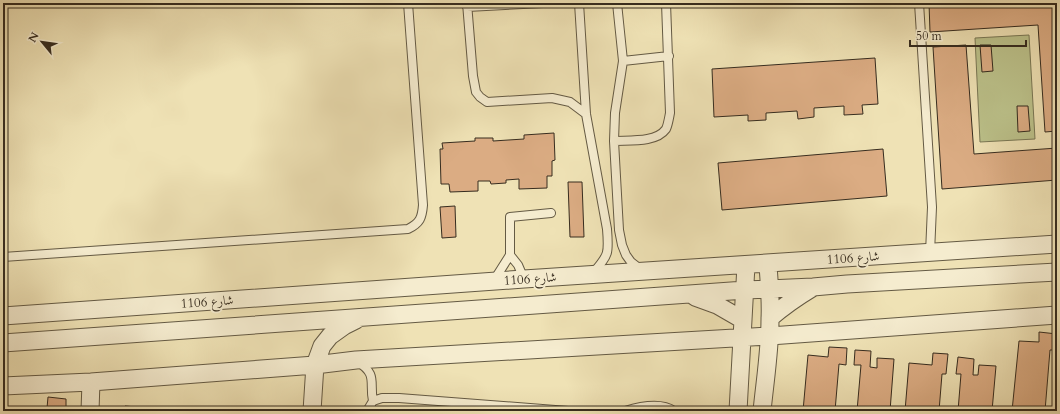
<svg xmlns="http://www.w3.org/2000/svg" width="1060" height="414" viewBox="0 0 1060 414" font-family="Cardo,Amiri,serif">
  <rect width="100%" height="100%" fill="#efe2b5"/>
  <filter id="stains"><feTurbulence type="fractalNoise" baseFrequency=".005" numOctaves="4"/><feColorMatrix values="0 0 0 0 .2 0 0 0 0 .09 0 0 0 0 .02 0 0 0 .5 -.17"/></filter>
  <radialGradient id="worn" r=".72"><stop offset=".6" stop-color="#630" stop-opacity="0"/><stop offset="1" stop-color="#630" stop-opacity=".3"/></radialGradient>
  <path fill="#bcc28b" stroke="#797755" d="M 1029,35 L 1035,139 L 980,142 L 975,38 Z"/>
  <path fill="#dbac83" stroke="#362c1f" d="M 929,3 L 1057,3 L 1057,131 L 1045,132 L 1038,25 L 930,32 Z
    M 966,45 L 974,154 L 1057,148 L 1057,180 L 942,189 L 933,47 Z
    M 980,45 L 991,45 L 993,71 L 982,72 Z
    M 875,58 L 878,104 L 862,105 L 863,114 L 844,115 L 844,106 L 814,108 L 814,117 L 798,119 L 797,111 L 766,113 L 766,120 L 748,121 L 748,115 L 714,117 L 712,69 Z
    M 1017,106 L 1028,106 L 1030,131 L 1018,132 Z
    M 554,133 L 555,160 L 552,161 L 552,176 L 547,176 L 547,188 L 519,189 L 519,179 L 506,180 L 506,183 L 491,184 L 490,181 L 478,181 L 478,191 L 450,192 L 449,184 L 441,184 L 440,149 L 443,149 L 442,143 L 475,141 L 475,138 L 493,138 L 493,141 L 524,139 L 524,135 Z
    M 883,149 L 887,196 L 722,210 L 718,163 Z
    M 568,182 L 582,182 L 584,237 L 570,237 Z
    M 455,206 L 456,237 L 442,238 L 440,207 Z
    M 1039,332 L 1057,334 L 1056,350 L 1050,350 L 1045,411 L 1012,411 L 1019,341 L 1039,342 Z
    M 829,347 L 847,348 L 846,365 L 839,364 L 835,411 L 803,411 L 808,355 L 828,357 Z
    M 855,350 L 871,351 L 870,367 L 877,368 L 877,358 L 894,359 L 890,411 L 857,411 L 861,365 L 854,365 Z
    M 933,353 L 948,354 L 946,374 L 942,374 L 939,411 L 905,411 L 909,363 L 932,365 Z
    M 958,357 L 974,359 L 973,375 L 978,375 L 979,365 L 996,366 L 992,411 L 958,411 L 961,374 L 956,374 Z
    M 48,397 L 66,399 L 66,409 L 47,408 Z
    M 125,406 L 148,408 L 147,411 L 125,411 Z
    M 20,407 L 40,409 L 39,411 L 20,411 Z"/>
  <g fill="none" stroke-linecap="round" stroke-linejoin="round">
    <defs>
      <path id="lane" d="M 467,3 L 473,76 L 476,92 L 480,97 L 487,102 L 552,98 L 570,102 L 586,114
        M 579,3 L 586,114 L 607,229 C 609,253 609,255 593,273
        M 617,3 L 623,61 L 615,113 L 614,141 L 619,230 L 622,245 L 626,255 L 631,262 L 640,269
        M 919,3 L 932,207 L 930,253
        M 467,7 L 543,3
        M 623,61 L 669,56
        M 614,141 C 629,140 656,143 666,129 C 668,125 669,118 670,113 L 666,3
        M 510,255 L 518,265 L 524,279
        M 3,257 L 408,229 C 420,223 422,218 423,205 L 408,3
        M 493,282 L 510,255 L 510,217 L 551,213
        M 358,362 C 378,375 369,382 373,401
        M 367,411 L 373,401 L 382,398 L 399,398 L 568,411
        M 625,411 C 638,407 661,402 674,411"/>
      <path id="street" d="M 695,297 L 717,305 L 743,320
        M 3,316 L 524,279 L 1057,244
        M 770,318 C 784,306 797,297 812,288
        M 3,343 L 745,290 L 813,287 L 847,284 L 1057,272
        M 3,386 L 91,382 L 315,365 L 356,360 L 770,336 L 1057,315
        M 90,411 L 91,382
        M 312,411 L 315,365 L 322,346 L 330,336 L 344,326 L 356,320
        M 738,411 L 746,265
        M 762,411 C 765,381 770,350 770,319 C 771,301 769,282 768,264"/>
    </defs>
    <use href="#lane" stroke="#645a44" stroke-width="10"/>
    <use href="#street" stroke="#645a44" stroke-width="19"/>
    <use href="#lane" stroke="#f5eccf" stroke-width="8"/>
    <use href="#street" stroke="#f5eccf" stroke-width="17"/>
  </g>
  <g text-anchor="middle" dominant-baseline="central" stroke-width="3.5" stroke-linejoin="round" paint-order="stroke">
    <g font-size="13" fill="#362c1f" stroke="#f5eccf">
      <text transform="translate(853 258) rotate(-4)">شارع 1106</text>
      <text transform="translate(530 279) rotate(-4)">شارع 1106</text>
      <text transform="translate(207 302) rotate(-4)">شارع 1106</text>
    </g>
  </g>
  <rect width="1060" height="414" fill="none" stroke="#efe2b5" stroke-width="16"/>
  <rect x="4" y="4" width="1052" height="406" fill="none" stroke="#362c1f" stroke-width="2"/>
  <rect x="8" y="8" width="1044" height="398" fill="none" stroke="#362c1f"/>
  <g transform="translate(42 42) rotate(299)" stroke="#f5eccf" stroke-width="3" paint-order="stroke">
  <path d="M0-3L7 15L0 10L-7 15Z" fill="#362c1f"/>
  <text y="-6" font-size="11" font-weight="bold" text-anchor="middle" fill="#362c1f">N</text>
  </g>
  <path d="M910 40v6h116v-6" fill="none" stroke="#362c1f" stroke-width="2"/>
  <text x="916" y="40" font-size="12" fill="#362c1f" stroke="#f5eccf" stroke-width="3" paint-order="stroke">50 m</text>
  <rect width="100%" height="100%" filter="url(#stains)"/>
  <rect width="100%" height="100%" fill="url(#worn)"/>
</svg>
